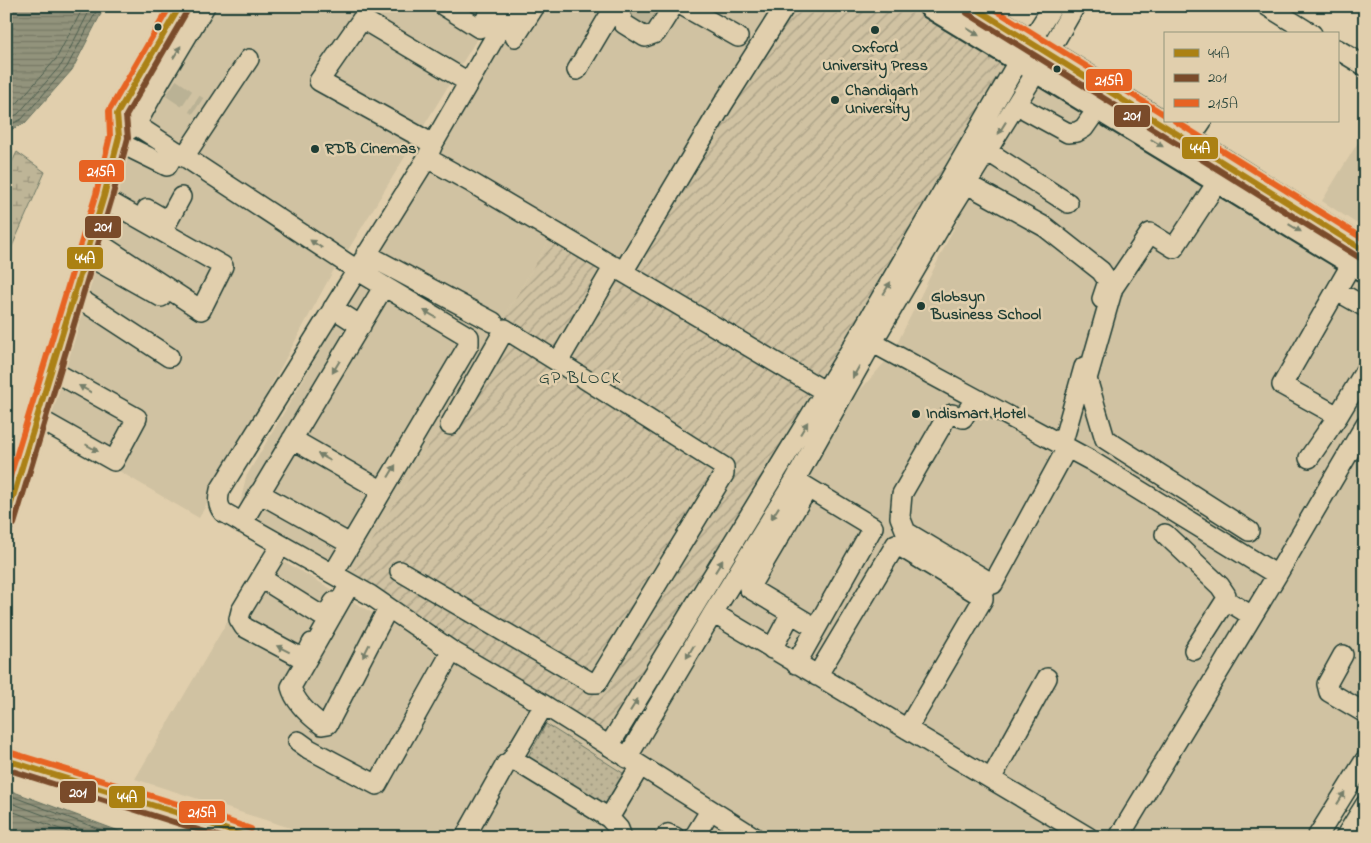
<svg xmlns="http://www.w3.org/2000/svg" width="1371" height="843" viewBox="0 0 1371 843" font-family="'Indie Flower',sans-serif">
  <defs>
    <pattern id="industrial-furrows" width="10" height="10" patternUnits="userSpaceOnUse" patternTransform="scale(1.25)"><rect width="10" height="10" fill="#d0c2a2"/><path d="M-1 1l2-2M0 10L10 0M9 11l2-2" fill="none" stroke="#a89f85"/></pattern>
    <pattern id="wetland-marsh" width="20" height="14" patternUnits="userSpaceOnUse" patternTransform="scale(1.25)"><rect width="20" height="14" fill="#beb597"/><path d="M1 5h8M5 5V1M11 12h8M15 12V8" fill="none" stroke="#9a947c"/></pattern>
    <pattern id="garden-dots" width="8" height="8" patternUnits="userSpaceOnUse" patternTransform="scale(1.25)"><rect width="8" height="8" fill="#beb597"/><path d="M2 2h.1M6 6h.1" fill="none" stroke="#9a947c" stroke-width="1.8" stroke-linecap="round"/></pattern>
    <pattern id="water-rules" width="6" height="5" patternUnits="userSpaceOnUse" patternTransform="scale(1.25)"><rect width="6" height="5" fill="#92937b"/><path d="M0 2.5h6" fill="none" stroke="#777966"/></pattern>
  </defs>
  <rect width="100%" height="100%" fill="#e1cfad"/>
  <filter id="ink" filterUnits="userSpaceOnUse"><feTurbulence type="fractalNoise" baseFrequency=".02" numOctaves="2"/><feDisplacementMap in="SourceGraphic" scale="10" xChannelSelector="R" yChannelSelector="G"/><feConvolveMatrix kernelMatrix="1 2 1 2 8 2 1 2 1" color-interpolation-filters="sRGB"/></filter>
  <g filter="url(#ink)">
    <path fill="#d0c2a2" d="M 212,6 L 497,6 L 345,255 L 141,129 Z
      M 515,6 L 774,6 L 625,260 L 565,226 L 550,239 L 348,582 L 250,518 L 240,504 L 246,477 L 372,263 Z
      M 1030,73 L 1365,277 L 1365,410 L 1112,837 L 1106,837 L 712,604 L 789,471 L 892,354 Z
      M 1365,131 L 1365,229 L 1322,201 Z
      M 132,135 L 337,264 L 199,518 L 41,425 L 125,145 Z
      M 1365,433 L 1365,758 L 1317,837 L 1123,837 Z
      M 268,552 L 619,757 L 704,607 L 1077,837 L 319,837 L 135,779 Z"/>
    <path fill="url(#industrial-furrows)" d="M 791,6 L 922,6 L 1019,60 L 824,380 L 638,269 Z
      M 550,239 L 813,390 L 609,737 L 348,582 Z"/>
    <path fill="#beb597" stroke="#6e7966" d="M 626,6 L 668,6 L 644,34 L 628,20 Z"/>
    <path fill="url(#wetland-marsh)" stroke="#6e7966" d="M 17,152 L 45,172 L 6,260 L 6,174 Z"/>
    <path fill="url(#garden-dots)" stroke="#6e7966" d="M 546,724 L 626,775 L 608,807 L 528,757 Z"/>
    <path fill="url(#water-rules)" stroke="#64715f" d="M 6,6 L 105,6 L 72,70 L 25,123 L 6,132 Z
      M 6,789 L 135,837 L 6,837 Z"/>
    <g fill="none" stroke-linecap="round" stroke-linejoin="round">
      <path stroke="#4d5f50" stroke-width="1" d="M 6,112 L 13,108 L 56,59 L 84,6
        M 6,120 L 18,114 L 62,64 L 92,6
        M 6,127 L 22,119 L 67,67 L 99,6
        M 6,794 L 120,837
        M 6,801 L 102,837
        M 6,809 L 81,837"/>
      <path stroke="#bab295" stroke-width="19" stroke-dasharray="19 9" stroke-linecap="butt" d="M 171,88 L 198,106"/>
      <defs>
        <path id="minor" d="M 444,6 L 479,28 L 482,27 L 492,6
          M 513,6 L 433,144 L 427,158 L 220,490 C 218,498 217,505 223,512 L 370,595 L 452,651 L 544,705 L 754,837
          M 617,6 L 624,24 L 645,37 L 656,33 L 673,6
          M 683,6 L 738,37
          M 1267,6 L 1312,34
          M 515,37 L 535,6
          M 1337,49 L 1365,66
          M 577,70 L 615,6
          M 1026,110 L 1068,133 L 1077,132 L 1084,128 L 1098,108
          M 117,114 L 136,125 L 357,270 L 469,337 L 469,344 L 333,574
          M 126,132 L 136,125 L 160,81 L 205,6
          M 1189,140 L 1202,121
          M 118,142 L 167,166 L 176,151
          M 433,144 L 319,81 L 362,19 L 468,82
          M 987,151 L 1068,203
          M 184,157 L 249,59
          M 427,158 L 472,183 L 826,392
          M 1218,181 L 1174,248 L 1150,233 L 1113,288 L 1087,379 L 1105,439 L 1249,531
          M 967,184 L 1045,227 L 1101,271 L 1108,281 L 1102,299
          M 147,209 L 168,221 L 181,197
          M 91,238 L 201,310 L 223,266 L 103,198
          M 366,254 L 493,322
          M 86,255 L 161,297
          M 1352,263 L 1282,385 L 1338,416 L 1365,371
          M 623,272 L 723,104 L 785,6
          M 1337,291 L 1365,307
          M 74,295 L 169,357
          M 333,308 L 361,326
          M 862,337 L 1090,460 L 1277,575
          M 975,399 L 963,418 L 952,414 L 946,418 L 902,494 L 900,517 L 906,532 L 993,584 L 1067,448
          M 36,417 L 114,461 L 137,418 L 51,370
          M 450,425 L 505,329 L 558,362
          M 292,439 L 381,490
          M 1062,445 L 1084,367
          M 1309,458 L 1338,416
          M 795,480 L 873,527 L 796,664
          M 808,488 L 749,588 L 816,628
          M 259,493 L 350,544
          M 6,521 L 104,196 L 119,137 L 117,114 L 142,69 L 180,6
          M 242,523 L 384,286
          M 1165,534 L 1220,586 L 1226,595 L 1226,600 L 1252,616
          M 281,545 L 261,578 L 325,618 L 334,602
          M 400,571 L 592,683 L 597,683 L 724,474 L 724,467 L 558,362 L 614,266
          M 261,578 L 241,611 L 239,619 L 244,627 L 298,656 C 306,655 309,651 312,643
          M 350,584 L 291,687 C 295,702 310,716 322,725 L 328,724 L 388,608
          M 713,613 L 1088,837
          M 772,649 L 791,613
          M 1194,650 L 1226,600
          M 1343,655 L 1327,684 L 1329,692 L 1365,713
          M 817,676 L 896,544 L 983,597 L 983,599 L 907,729
          M 298,741 L 309,749 L 377,785 L 452,651
          M 609,746 L 859,336 L 1019,60 L 1053,6
          M 627,758 L 713,613 L 795,480 L 872,343 L 949,212 L 1048,53 L 1075,6
          M 6,760 L 194,818 L 248,837
          M 511,761 L 544,705
          M 991,779 L 1047,678
          M 465,837 L 506,764 L 511,761 L 516,761 L 609,818
          M 622,837 L 619,829 L 609,818 L 640,766
          M 665,837 L 668,834 L 675,837
          M 694,837 L 710,811
          M 1119,837 L 1277,575 L 1365,425
          M 1317,837 L 1365,760
          M 1345,837 L 1365,805"/>
        <path id="major" d="M 931,6 L 1365,270
          M 972,6 L 1189,140 L 1365,251"/>
      </defs>
      <use href="#minor" stroke="#1f3d34" stroke-width="22"/>
      <use href="#major" stroke="#1f3d34" stroke-width="28"/>
      <use href="#minor" stroke="#e1cfad" stroke-width="19"/>
      <use href="#major" stroke="#e1cfad" stroke-width="24"/>
      <defs>
        <path id="bus-1" d="M 972,6 L 1365,251
          M 6,520 L 104,196 L 119,137 L 117,114 L 180,6
          M 6,760 L 194,818 L 247,837"/>
        <path id="bus-2" d="M 967,13 L 1360,258
          M 14,524 L 112,198 L 128,138 L 126,116 L 187,11
          M 6,769 L 221,837"/>
        <path id="bus-3" d="M 989,6 L 1165,115
          M 1175,121 L 1365,240
          M 6,490 L 96,194 L 110,136 L 109,111 L 170,6
          M 9,752 L 197,810 L 251,829"/>
      </defs>
      <use href="#bus-1" stroke="#e1cfad" stroke-width="10"/>
      <use href="#bus-2" stroke="#e1cfad" stroke-width="10"/>
      <use href="#bus-3" stroke="#e1cfad" stroke-width="10"/>
      <use href="#bus-1" stroke="#ab8112" stroke-width="6"/>
      <use href="#bus-2" stroke="#7a4b2a" stroke-width="6"/>
      <use href="#bus-3" stroke="#e76323" stroke-width="6"/>
    </g>
    <defs><path id="oneway-solid" d="M-6-.8H1V-3.2L6.5 0L1 3.2V.8H-6Z" transform="scale(1.25)"/></defs>
    <g fill="#767f6a">
      <use href="#oneway-solid" transform="translate(973 32) rotate(31)"/>
      <use href="#oneway-solid" transform="translate(177 52) rotate(-58)"/>
      <use href="#oneway-solid" transform="translate(1002 128) rotate(122)"/>
      <use href="#oneway-solid" transform="translate(1157 143) rotate(32)"/>
      <use href="#oneway-solid" transform="translate(1295 228) rotate(31)"/>
      <use href="#oneway-solid" transform="translate(316 244) rotate(-147)"/>
      <use href="#oneway-solid" transform="translate(887 288) rotate(-60)"/>
      <use href="#oneway-solid" transform="translate(430 314) rotate(-150)"/>
      <use href="#oneway-solid" transform="translate(336 367) rotate(121)"/>
      <use href="#oneway-solid" transform="translate(856 372) rotate(119)"/>
      <use href="#oneway-solid" transform="translate(85 389) rotate(-151)"/>
      <use href="#oneway-solid" transform="translate(804 428) rotate(-59)"/>
      <use href="#oneway-solid" transform="translate(92 448) rotate(30)"/>
      <use href="#oneway-solid" transform="translate(324 457) rotate(-150)"/>
      <use href="#oneway-solid" transform="translate(392 471) rotate(-59)"/>
      <use href="#oneway-solid" transform="translate(775 513) rotate(122)"/>
      <use href="#oneway-solid" transform="translate(719 566) rotate(-58)"/>
      <use href="#oneway-solid" transform="translate(283 649) rotate(-153)"/>
      <use href="#oneway-solid" transform="translate(366 651) rotate(117)"/>
      <use href="#oneway-solid" transform="translate(690 652) rotate(121)"/>
      <use href="#oneway-solid" transform="translate(634 705) rotate(-58)"/>
      <use href="#oneway-solid" transform="translate(1341 798) rotate(-58)"/>
    </g>
  </g>
  <g fill="#1f3d34" stroke="#e1cfad" stroke-width="2">
    <circle cx="158" cy="27" r="4.5"/>
    <circle cx="875" cy="30" r="5"/>
    <circle cx="1057" cy="69" r="4.5"/>
    <circle cx="835" cy="100" r="5"/>
    <circle cx="315" cy="149" r="5"/>
    <circle cx="921" cy="306" r="5"/>
    <circle cx="916" cy="414" r="5"/>
  </g>
  <g text-anchor="middle" dominant-baseline="central" stroke-width="5" stroke-linejoin="round" paint-order="stroke">
    <g font-size="16" font-weight="bold" fill="#1f3d34" stroke="#e1cfad" text-anchor="start">
      <text x="875" y="48" text-anchor="middle">Oxford<tspan x="875" dy="18">University Press</tspan></text>
      <text x="845" y="91">Chandigarh<tspan x="845" dy="18">University</tspan></text>
      <text x="325" y="149">RDB Cinemas</text>
      <text x="931" y="297">Globsyn<tspan x="931" dy="18">Business School</tspan></text>
      <text x="926" y="414">Indismart Hotel</text>
    </g>
    <g font-size="18" letter-spacing="1" fill="#1f3d34" stroke="#e1cfad">
      <text x="580" y="379">GP BLOCK</text>
    </g>
  </g>
  <g stroke="#e1cfad" stroke-width="2">
    <rect x="1085" y="68" width="48" height="24" rx="5" fill="#e76323"/>
    <rect x="1113" y="104" width="38" height="24" rx="5" fill="#7a4b2a"/>
    <rect x="1181" y="136" width="38" height="24" rx="5" fill="#ab8112"/>
    <rect x="78" y="159" width="47" height="24" rx="5" fill="#e76323"/>
    <rect x="84" y="215" width="38" height="24" rx="5" fill="#7a4b2a"/>
    <rect x="66" y="246" width="38" height="24" rx="5" fill="#ab8112"/>
    <rect x="59" y="780" width="38" height="24" rx="5" fill="#7a4b2a"/>
    <rect x="108" y="785" width="38" height="24" rx="5" fill="#ab8112"/>
    <rect x="178" y="800" width="48" height="24" rx="5" fill="#e76323"/>
  </g>
  <g font-size="14" text-anchor="middle" font-weight="bold" fill="#fff">
    <text x="1109" y="85">215A</text>
    <text x="1132" y="120">201</text>
    <text x="1200" y="153">44A</text>
    <text x="101" y="176">215A</text>
    <text x="103" y="231">201</text>
    <text x="85" y="263">44A</text>
    <text x="78" y="797">201</text>
    <text x="127" y="802">44A</text>
    <text x="202" y="817">215A</text>
  </g>
  <rect width="1371" height="843" fill="none" stroke="#e1cfad" stroke-width="25"/>
  <rect x="12" y="12" width="1346" height="818" fill="none" stroke="#1f3d34" stroke-width="2" filter="url(#ink)"/>
  <rect x="1164" y="32" width="175" height="90" fill="#e1cfad" stroke="#93957d"/>
  <rect x="1174" y="49" width="25" height="8" fill="#ab8112" stroke="#93957d"/>
  <text x="1208" y="58" font-size="15" fill="#1f3d34">44A</text>
  <rect x="1174" y="74" width="25" height="8" fill="#7a4b2a" stroke="#93957d"/>
  <text x="1208" y="82" font-size="15" fill="#1f3d34">201</text>
  <rect x="1174" y="99" width="25" height="8" fill="#e76323" stroke="#93957d"/>
  <text x="1208" y="108" font-size="15" fill="#1f3d34">215A</text>
</svg>
